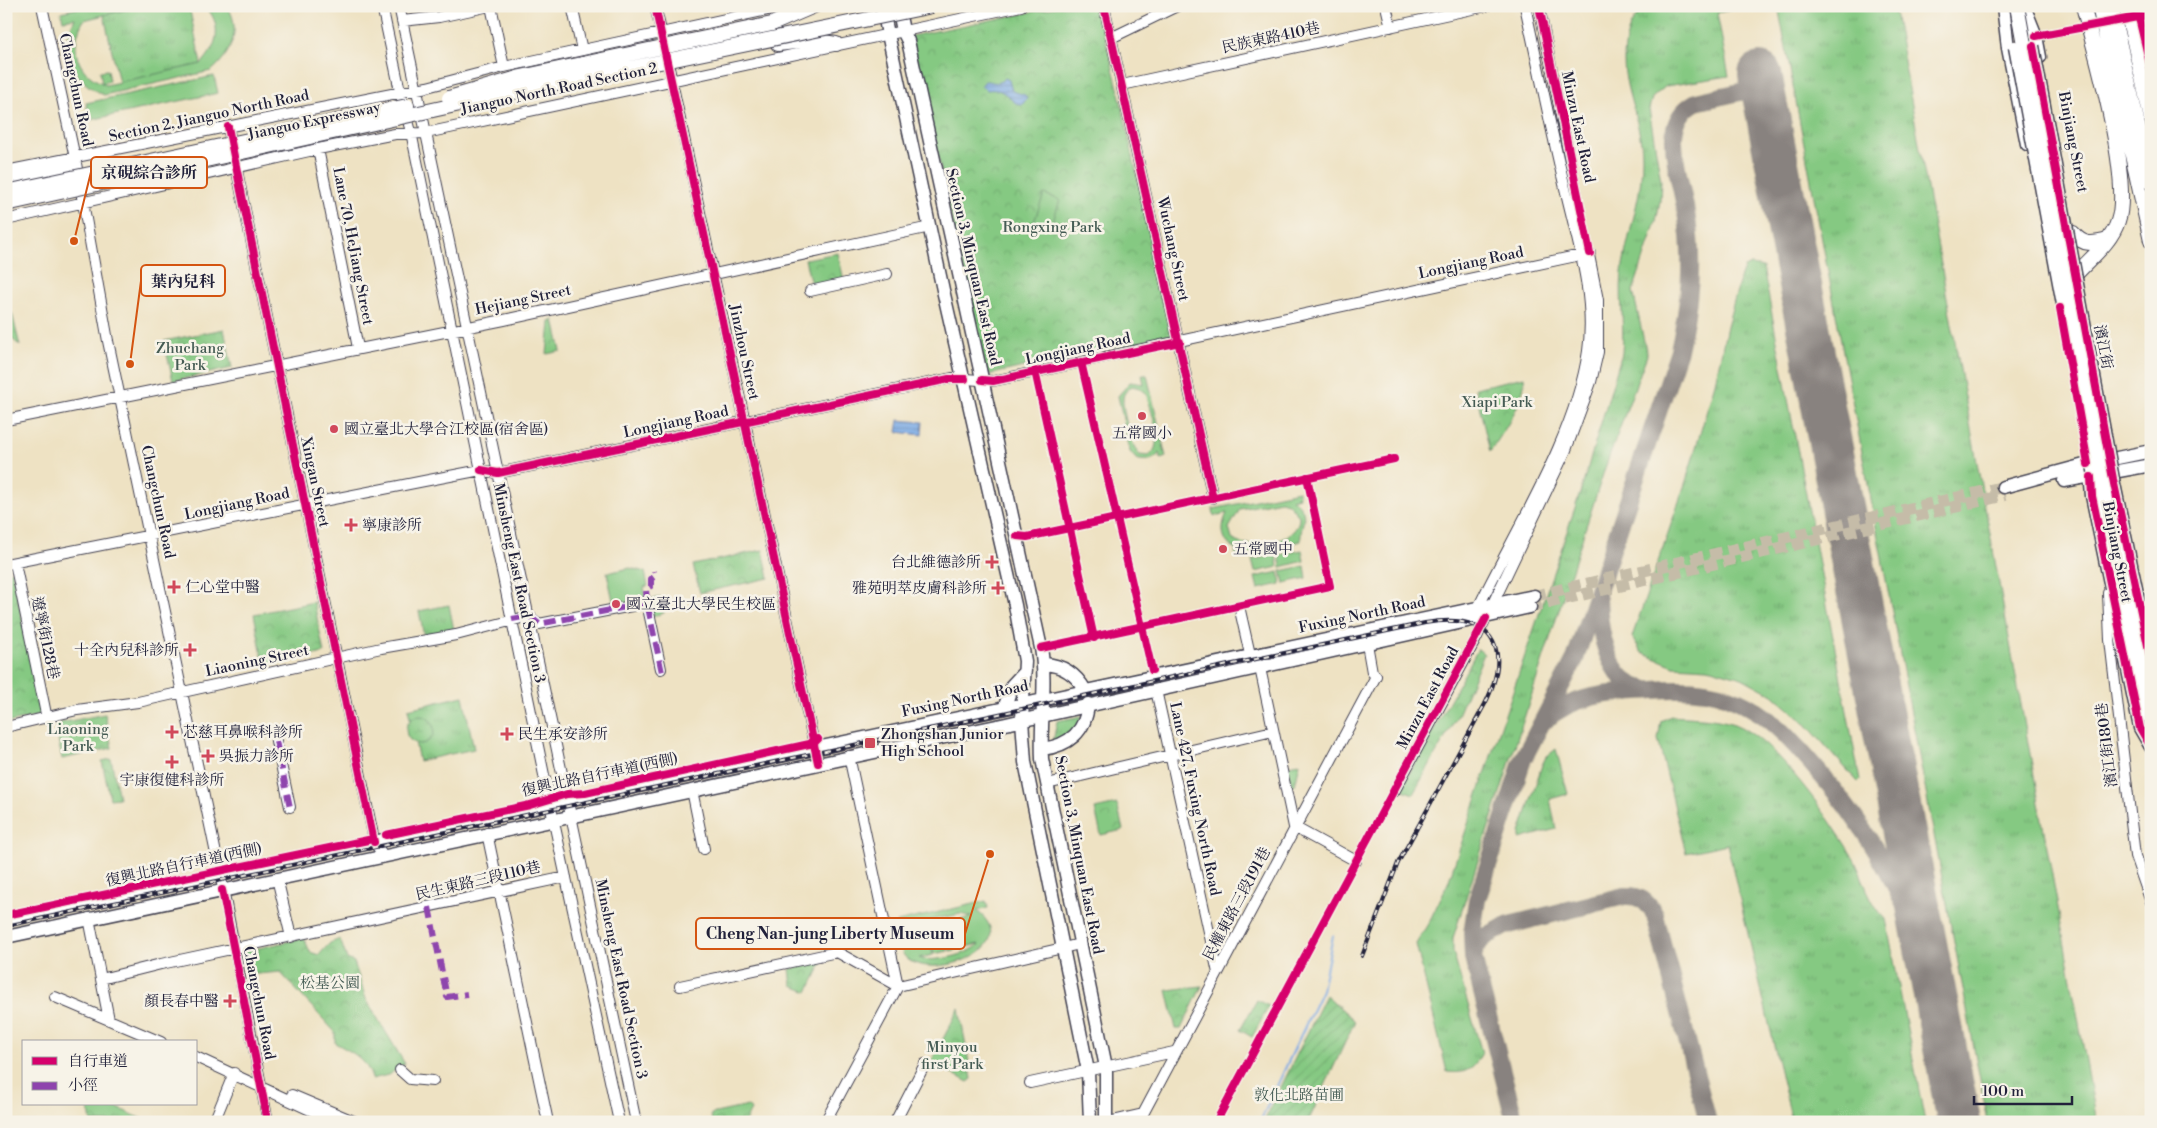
<svg xmlns="http://www.w3.org/2000/svg" width="2157" height="1128" viewBox="0 0 2157 1128" font-family="'Libre Bodoni','Noto Serif TC',serif">
  <defs>
    <pattern id="grass-tufts" width="24" height="20" patternUnits="userSpaceOnUse" patternTransform="scale(1.25)"><rect width="24" height="20" fill="#85c982"/><path d="M3 7l-1-3M5 7V3M7 7l1-3M15 17l-1-3M17 17v-4M19 17l1-3" fill="none" stroke="#73ac71"/></pattern>
    <pattern id="wetland-marsh" width="20" height="14" patternUnits="userSpaceOnUse" patternTransform="scale(1.25)"><rect width="20" height="14" fill="#85c982"/><path d="M1 5h8M5 5V1M11 12h8M15 12V8" fill="none" stroke="#73ac71"/></pattern>
    <pattern id="park-crowns" width="20" height="18" patternUnits="userSpaceOnUse" patternTransform="scale(1.25)"><rect width="20" height="18" fill="#85c982"/><path d="M2 6a3 3 0 1 1 6 0M12 15a3 3 0 1 1 6 0" fill="none" stroke="#73ac71"/></pattern>
    <pattern id="garden-furrows" width="10" height="10" patternUnits="userSpaceOnUse" patternTransform="scale(1.25)"><rect width="10" height="10" fill="#85c982"/><path d="M-1 1l2-2M0 10L10 0M9 11l2-2" fill="none" stroke="#73ac71"/></pattern>
    <pattern id="water-rules" width="6" height="5" patternUnits="userSpaceOnUse" patternTransform="scale(1.25)"><rect width="6" height="5" fill="#7baae5"/><path d="M0 2.5h6" fill="none" stroke="#648abb"/></pattern>
  </defs>
  <rect width="100%" height="100%" fill="#f7f3e8"/>
  <filter id="ink" filterUnits="userSpaceOnUse"><feTurbulence type="fractalNoise" baseFrequency=".02" numOctaves="2"/><feDisplacementMap in="SourceGraphic" scale="10" xChannelSelector="R" yChannelSelector="G"/><feConvolveMatrix kernelMatrix="1 2 1 2 8 2 1 2 1" color-interpolation-filters="sRGB"/></filter>
  <filter id="wash" filterUnits="userSpaceOnUse"><feTurbulence type="fractalNoise" baseFrequency=".0096" numOctaves="4" result="noise"/><feDisplacementMap in="SourceGraphic" scale="20" xChannelSelector="R" yChannelSelector="G"/><feGaussianBlur stdDeviation="1.12" result="paint"/><feColorMatrix in="noise" values="0 0 0 0 0 0 0 0 0 0 0 0 0 0 0 0 0 1.4 0 .05"/><feComposite in="paint" operator="in"/></filter>
  <g filter="url(#wash)">
    <rect width="100%" height="100%" fill="#eee2c3"/>
    <path fill="url(#grass-tufts)" stroke="#54765e" d="M 141,6 L 189,6 L 201,64 L 119,83 L 104,15 Z
      M 1649,6 L 1749,6 L 1717,13 L 1729,76 L 1666,86 L 1652,98 L 1649,109 L 1661,181 L 1660,201 L 1656,221 L 1633,291 L 1647,355 L 1605,468 L 1453,938 L 1453,952 L 1482,1053 C 1472,1070 1467,1074 1447,1072 L 1416,944 L 1429,922 L 1448,883 L 1582,487 L 1622,353 C 1625,324 1618,293 1623,265 C 1629,229 1643,194 1642,156 C 1642,120 1619,84 1625,47 C 1627,29 1633,16 1649,6 Z
      M 1778,6 L 1894,6 L 2097,1122 L 1988,1122 Z
      M 1751,265 L 1763,267 L 1860,780 L 1858,782 L 1804,722 L 1773,695 L 1742,678 L 1708,668 L 1674,666 L 1642,653 L 1632,637 L 1686,481 L 1715,383 L 1727,326 L 1741,276 L 1744,268 Z
      M 449,605 L 454,630 L 424,637 L 419,611 Z
      M 463,696 L 474,749 L 419,761 L 408,709 Z
      M 1081,716 L 1078,728 L 1053,742 L 1057,721 Z
      M 1671,716 C 1693,718 1713,717 1734,724 C 1775,739 1832,821 1854,859 C 1864,879 1869,903 1886,919 L 1925,1122 L 1792,1122 L 1727,844 L 1686,853 L 1658,739 L 1661,721 Z
      M 1556,749 L 1568,794 L 1550,799 L 1556,829 L 1520,839 L 1520,833 L 1542,765 L 1546,757 Z"/>
    <path fill="url(#wetland-marsh)" stroke="#54765e" d="M406 730a14 14 0 1 1 28 0a14 14 0 1 1-28 0Z"/>
    <path fill="url(#park-crowns)" stroke="#54765e" d="M 1061,6 L 1097,6 L 1118,88 L 1172,335 L 987,375 L 911,36 Z
      M 2141,6 L 2151,6 L 2151,47 Z
      M 838,253 L 844,281 L 812,289 L 805,259 Z
      M 12,313 L 20,346 L 6,333 L 6,314 Z
      M 554,320 L 561,351 L 547,354 L 550,322 Z
      M 224,329 L 232,368 L 173,381 L 164,341 Z
      M 1524,377 C 1527,398 1502,434 1490,452 L 1475,388 Z
      M 763,550 L 769,578 L 700,593 L 693,565 Z
      M 12,571 L 42,715 L 6,723 L 6,573 Z
      M 314,602 L 324,653 L 264,665 L 254,614 Z
      M 1478,649 L 1484,654 L 1458,715 L 1413,794 L 1401,789 Z
      M 105,714 L 112,748 L 62,759 L 55,724 Z
      M 111,759 L 119,798 L 110,799 L 102,761 Z
      M 1300,763 L 1295,785 L 1290,786 L 1288,765 Z
      M 1117,804 L 1123,830 L 1101,835 L 1095,809 Z
      M 304,938 L 310,952 L 319,955 L 330,943 L 340,939 L 347,959 L 354,962 L 366,999 L 405,1064 L 388,1075 L 372,1079 C 366,1058 353,1053 335,1043 L 335,1032 L 280,972 L 247,975 L 241,952 Z
      M 823,961 L 808,992 L 792,986 L 790,969 Z
      M 1202,986 L 1181,1029 L 1176,1029 L 1167,990 Z
      M 1257,1000 L 1269,1006 L 1252,1037 L 1240,1030 Z
      M 959,1008 L 972,1079 L 968,1082 L 931,1062 Z
      M 88,1104 L 109,1104 L 149,1122 L 91,1122 Z
      M 748,1106 L 751,1110 L 745,1122 L 712,1122 L 711,1114 Z"/>
    <path fill="url(#garden-furrows)" stroke="#54765e" d="M 651,597 L 652,599 L 661,597 L 664,613 L 650,617 L 647,598 Z
      M 1326,995 L 1355,1021 L 1308,1122 L 1264,1122 Z"/>
    <path fill="#85c982" stroke="#54765e" fill-rule="evenodd" d="M 87,6 L 141,6 L 84,20 C 69,44 75,72 102,83 L 100,71 L 108,70 L 110,81 L 102,83 L 106,85 L 201,64 C 218,46 223,25 205,6 L 227,6 C 243,29 230,56 211,71 L 104,95 C 72,81 58,51 75,18 L 63,20 L 61,12 Z
      M 214,76 L 218,93 L 90,120 L 86,103 Z
      M 1044,194 L 1060,200 L 1051,227 L 1034,222 Z
      M 1142,375 L 1147,375 L 1166,457 L 1161,459 L 1160,453 C 1153,461 1146,462 1136,459 L 1130,452 L 1118,396 L 1130,382 L 1144,384 ZM 1132,386 L 1140,388 L 1146,393 C 1150,408 1166,448 1148,456 L 1140,455 C 1132,450 1122,409 1123,399 C 1123,393 1128,389 1132,386 Z
      M 1298,491 L 1299,497 L 1292,499 C 1313,513 1299,524 1301,541 L 1237,556 L 1235,551 L 1238,550 C 1221,543 1220,528 1227,513 L 1214,516 L 1213,509 ZM 1281,501 L 1288,503 L 1299,516 C 1301,543 1247,551 1232,539 L 1229,528 L 1240,509 Z
      M 1302,550 L 1304,561 L 1281,567 L 1279,555 Z
      M 1276,555 L 1278,567 L 1255,572 L 1252,560 Z
      M 1305,566 L 1307,578 L 1284,583 L 1281,571 Z
      M 630,568 L 645,572 L 648,586 L 644,587 L 647,603 L 615,610 L 607,573 Z
      M 1279,572 L 1281,584 L 1258,589 L 1255,577 Z
      M 986,901 L 988,908 L 977,911 C 1039,960 870,998 906,927 L 898,929 L 897,922 ZM 960,914 L 973,917 L 959,920 L 965,947 L 979,944 C 971,955 932,963 919,958 L 933,955 L 927,928 L 913,931 C 922,918 946,918 960,914 Z
      M 958,921 L 964,948 L 950,951 L 943,924 Z
      M 942,924 L 948,951 L 934,954 L 928,928 Z"/>
    <path fill="url(#water-rules)" stroke="#4e6690" d="M 1005,78 L 1009,80 L 1012,91 L 1025,95 L 1027,98 L 1022,105 C 1008,103 1009,87 987,90 L 981,86 L 985,81 C 993,81 997,86 1005,78 Z
      M 899,420 L 923,422 L 922,435 L 897,432 Z"/>
    <g fill="none" stroke-linecap="round" stroke-linejoin="round">
      <path stroke="#7baae5" stroke-width="2" d="M 1260,1122 L 1322,990 L 1333,936"/>
      <path stroke="#88827f" stroke-width="18" d="M 1598,599 C 1599,630 1607,683 1644,689
        M 1546,720 C 1575,693 1616,693 1653,690 C 1735,683 1766,710 1817,770 C 1875,837 1918,915 1936,1002 C 1944,1042 1950,1082 1956,1122
        M 1473,955 C 1481,934 1488,937 1505,926 L 1624,896 C 1640,895 1647,901 1655,915 L 1708,1122
        M 1515,1122 L 1473,957 L 1472,933 L 1477,900 L 1523,759 L 1575,659 L 1679,350 C 1690,303 1694,260 1686,212 C 1682,188 1673,161 1674,136 C 1675,120 1682,110 1696,102 L 1762,87"/>
      <path stroke="#88827f" stroke-width="44" d="M 1760,74 L 1959,1122"/>
    </g>
  </g>
  <g filter="url(#ink)">
    <g fill="none" stroke-linecap="round" stroke-linejoin="round">
      <path stroke="#c5bca8" stroke-width="12" stroke-dasharray="12 6" stroke-linecap="butt" d="M 1534,596 L 2003,487
        M 1530,607 L 2005,495
        M 2150,699 L 2149,709 L 2151,718"/>
      <defs>
        <path id="minor" d="M 42,6 L 75,158 L 108,341 L 219,868 L 268,1122
          M 382,6 L 400,91 L 411,132 L 550,804 L 619,1122
          M 399,6 L 636,1122
          M 491,6 L 504,67
          M 572,6 L 582,50
          M 655,6 L 663,39
          M 1104,6 L 1213,498
          M 1386,6 L 1391,27
          M 402,21 L 439,17 L 490,6
          M 1111,38 L 1177,6
          M 666,54 L 818,763
          M 1122,85 L 1486,6
          M 228,127 L 373,835 L 374,842 L 383,855
          M 318,149 L 358,348
          M 6,171 L 427,87 L 504,67 L 786,6
          M 6,220 L 318,149 L 395,134 L 426,133 L 1021,6
          M 810,291 L 887,274
          M 6,420 L 504,320 L 930,227
          M 15,563 L 47,719
          M 6,564 L 424,481 L 481,470 L 498,473 L 952,378 L 993,381 L 1590,253
          M 2108,593 L 2110,640 L 2135,856 L 2151,902
          M 1239,606 L 1249,650 L 1260,668 L 1294,827 L 1356,861
          M 1479,613 L 1478,608 C 1515,531 1576,436 1588,351 C 1596,296 1576,237 1564,184 C 1550,125 1538,65 1525,6
          M 1156,690 L 1218,973
          M 6,727 L 77,710 L 138,702 L 381,648 L 456,635 L 529,616 L 539,624 L 647,603 L 661,669
          M 276,741 L 290,807
          M 849,756 L 898,986
          M 1047,784 L 1273,731
          M 692,790 L 704,849
          M 1394,792 L 1476,639 L 1566,450 L 1591,382 L 1598,352 L 1598,300 L 1539,6
          M 487,833 L 548,1122
          M 277,878 L 291,937
          M 89,918 L 109,1020
          M 101,979 L 161,964 L 566,877
          M 680,986 L 837,952 L 898,986
          M 898,986 L 1080,944
          M 55,997 L 161,1042
          M 196,1057 L 336,1122
          M 400,1070 L 410,1079 L 433,1081
          M 1030,1083 L 1174,1052
          M 292,1095 L 356,1122
          M 214,1122 L 234,1073
          M 825,1122 L 898,986
          M 895,1122 L 925,1064
          M 1108,1122 L 1143,1114 L 1376,676 L 1372,672 L 1367,644"/>
        <path id="major" d="M 882,6 L 943,290 L 1015,605 L 1025,661 L 1022,720 L 1025,762 L 1088,1071 L 1090,1122
          M 898,6 L 903,31 L 908,41 L 1041,648 C 1047,684 1040,722 1042,759 L 1106,1067 L 1106,1122
          M 2003,6 L 2008,48 L 2027,144
          M 2026,11 L 2036,36 L 2040,57
          M 2090,473 L 2092,496 L 2140,728 L 2151,747
          M 2064,481 L 2151,465
          M 2003,487 L 2088,464 L 2151,451
          M 1044,664 C 1062,665 1076,674 1085,690
          M 1005,706 L 1012,685 L 1025,671
          M 1042,749 C 1068,746 1086,732 1088,704
          M 6,920 L 1534,596
          M 6,937 L 1006,724 L 1530,607"/>
        <path id="highway" d="M 2099,6 L 2151,241
          M 2111,6 L 2151,182
          M 2126,6 L 2151,118
          M 772,24 L 814,6
          M 778,44 L 811,40 L 836,44
          M 6,182 L 60,170 L 75,158
          M 2073,233 C 2083,246 2093,244 2108,240
          M 2078,272 C 2092,257 2112,241 2118,221 C 2132,180 2095,51 2083,6"/>
      </defs>
      <use href="#minor" stroke="#413f4f" stroke-width="12"/>
      <use href="#major" stroke="#413f4f" stroke-width="15"/>
      <use href="#highway" stroke="#413f4f" stroke-width="16"/>
      <use href="#minor" stroke="#fff" stroke-width="10"/>
      <use href="#major" stroke="#fff" stroke-width="12"/>
      <use href="#highway" stroke="#fff" stroke-width="14"/>
      <defs>
        <path id="rail" d="M 6,926 L 1425,623 C 1490,612 1514,645 1485,704 L 1398,863 L 1362,956"/>
      </defs>
      <use href="#rail" stroke="#22223b" stroke-width="4"/>
      <use href="#rail" stroke="#f7f3e8" stroke-width="2" stroke-dasharray="5.5" stroke-linecap="butt"/>
      <defs>
        <path id="major-bridge" d="M 2033,46 L 2113,479 L 2151,660
          M 2015,47 L 2096,481 L 2144,715"/>
        <path id="highway-bridge" d="M 2017,6 L 2096,437 L 2151,698
          M 449,98 L 521,77 L 772,24
          M 6,192 L 407,106
          M 6,204 L 519,91 L 932,6"/>
      </defs>
      <use href="#major-bridge" stroke="#413f4f" stroke-width="15" stroke-linecap="butt"/>
      <use href="#highway-bridge" stroke="#413f4f" stroke-width="16" stroke-linecap="butt"/>
      <use href="#major-bridge" stroke="#fff" stroke-width="12"/>
      <use href="#highway-bridge" stroke="#fff" stroke-width="14"/>
      <path stroke="#8e44ad" stroke-width="6" stroke-dasharray="12 6" stroke-linecap="butt" d="M 647,603 L 646,589 L 651,586 L 651,579 L 655,576 L 654,571
        M 512,619 L 529,616 L 539,624 L 647,603 L 663,677
        M 276,741 L 290,807
        M 429,907 L 447,997 L 467,994"/>
      <defs>
        <path id="cycleway" d="M 655,6 L 818,763
          M 1104,6 L 1213,498
          M 1539,6 L 1590,253
          M 2134,6 L 2140,22 L 2151,68
          M 2036,36 L 2148,15
          M 2033,46 L 2113,479 L 2151,660
          M 228,127 L 374,842
          M 2060,308 L 2088,464
          M 1081,362 L 1152,670
          M 1035,371 L 1094,638
          M 982,380 L 993,381 L 1180,342
          M 481,470 L 498,473 L 949,379 L 965,379
          M 2091,477 L 2092,496 L 2140,728 L 2151,747
          M 1017,536 L 1027,537 L 1394,459
          M 1041,648 L 1330,586 L 1307,477
          M 386,835 L 530,805 L 567,794 L 585,793 L 814,743 L 818,739
          M 222,890 L 268,1122
          M 6,915 L 368,840
          M 1216,1122 L 1486,618"/>
      </defs>
      <use href="#cycleway" stroke="#f7f3e8" stroke-width="11"/>
      <use href="#cycleway" stroke="#d6006c" stroke-width="8"/>
    </g>
  </g>
  <g fill="#d1495b" stroke="#f7f3e8" stroke-width="2">
    <circle cx="1142" cy="416" r="5"/>
    <circle cx="334" cy="429" r="5"/>
    <path d="M348.5 517.5h5v5h5v5h-5v5h-5v-5h-5v-5h5z"/>
    <circle cx="1223" cy="549" r="5"/>
    <path d="M989.5 554.5h5v5h5v5h-5v5h-5v-5h-5v-5h5z"/>
    <path d="M171.5 579.5h5v5h5v5h-5v5h-5v-5h-5v-5h5z"/>
    <path d="M995.5 580.5h5v5h5v5h-5v5h-5v-5h-5v-5h5z"/>
    <circle cx="616" cy="604" r="5"/>
    <path d="M187.5 642.5h5v5h5v5h-5v5h-5v-5h-5v-5h5z"/>
    <path d="M169.5 724.5h5v5h5v5h-5v5h-5v-5h-5v-5h5z"/>
    <path d="M504.5 726.5h5v5h5v5h-5v5h-5v-5h-5v-5h5z"/>
    <rect x="864" y="737" width="12" height="12" rx="2.5"/>
    <path d="M205.5 748.5h5v5h5v5h-5v5h-5v-5h-5v-5h5z"/>
    <path d="M169.5 754.5h5v5h5v5h-5v5h-5v-5h-5v-5h5z"/>
    <path d="M227.5 993.5h5v5h5v5h-5v5h-5v-5h-5v-5h5z"/>
  </g>
  <g text-anchor="middle" dominant-baseline="central" stroke-width="5" stroke-linejoin="round" paint-order="stroke">
    <g font-size="15" fill="#22223b" stroke="#f7f3e8">
      <text transform="translate(1271 38) rotate(-12)">民族東路410巷</text>
      <text transform="translate(559 89) rotate(-12)">Jianguo North Road Section 2</text>
      <text transform="translate(76 90) rotate(78)">Changchun Road</text>
      <text transform="translate(209 116) rotate(-12)">Section 2, Jianguo North Road</text>
      <text transform="translate(314 121) rotate(-12)">Jianguo Expressway</text>
      <text transform="translate(1578 127) rotate(78)">Minzu East Road</text>
      <text transform="translate(2073 142) rotate(79)">Binjiang Street</text>
      <text transform="translate(353 246) rotate(79)">Lane 70, HeJiang Street</text>
      <text transform="translate(1173 249) rotate(78)">Wuchang Street</text>
      <text transform="translate(1471 263) rotate(-12)">Longjiang Road</text>
      <text transform="translate(973 267) rotate(77)">Section 3, Minquan East Road</text>
      <text transform="translate(523 300) rotate(-12)">Hejiang Street</text>
      <text transform="translate(2103 347) rotate(79)">濱江街</text>
      <text transform="translate(1078 349) rotate(-12)">Longjiang Road</text>
      <text transform="translate(744 352) rotate(78)">Jinzhou Street</text>
      <text transform="translate(676 422) rotate(-12)">Longjiang Road</text>
      <text transform="translate(315 482) rotate(78)">Xingan Street</text>
      <text transform="translate(158 502) rotate(78)">Changchun Road</text>
      <text transform="translate(237 504) rotate(-12)">Longjiang Road</text>
      <text transform="translate(2117 552) rotate(79)">Binjiang Street</text>
      <text transform="translate(519 583) rotate(78)">Minsheng East Road Section 3</text>
      <text transform="translate(1362 615) rotate(-12)">Fuxing North Road</text>
      <text transform="translate(45 638) rotate(78)">遼寧街128巷</text>
      <text transform="translate(257 661) rotate(-12)">Liaoning Street</text>
      <text transform="translate(1428 698) rotate(-62)">Minzu East Road</text>
      <text transform="translate(965 699) rotate(-12)">Fuxing North Road</text>
      <text transform="translate(2107 745) rotate(-97)">濱江街180巷</text>
      <text transform="translate(600 775) rotate(-12)">復興北路自行車道(西側)</text>
      <text transform="translate(1195 799) rotate(78)">Lane 427, Fuxing North Road</text>
      <text transform="translate(1079 855) rotate(79)">Section 3, Minquan East Road</text>
      <text transform="translate(184 865) rotate(-12)">復興北路自行車道(西側)</text>
      <text transform="translate(478 881) rotate(-13)">民生東路三段110巷</text>
      <text transform="translate(1237 904) rotate(-62)">民權東路三段191巷</text>
      <text transform="translate(621 979) rotate(78)">Minsheng East Road Section 3</text>
      <text transform="translate(259 1003) rotate(79)">Changchun Road</text>
    </g>
    <g font-size="15" fill="#455c54" stroke="#f7f3e8">
      <text x="1052" y="227">Rongxing Park</text>
      <text x="190" y="348">Zhuchang<tspan x="190" dy="17">Park</tspan></text>
      <text x="1497" y="402">Xiapi Park</text>
      <text x="78" y="729">Liaoning<tspan x="78" dy="17">Park</tspan></text>
      <text x="330" y="983">松基公園</text>
      <text x="952" y="1047">Minyou<tspan x="952" dy="17">first Park</tspan></text>
      <text x="1299" y="1095">敦化北路苗圃</text>
    </g>
    <g font-size="15" fill="#22223b" stroke="#f7f3e8" text-anchor="start">
      <text x="344" y="429">國立臺北大學合江校區(宿舍區)</text>
      <text x="1142" y="433" text-anchor="middle">五常國小</text>
      <text x="362" y="525">寧康診所</text>
      <text x="1233" y="549">五常國中</text>
      <text x="981" y="562" text-anchor="end">台北維德診所</text>
      <text x="185" y="587">仁心堂中醫</text>
      <text x="987" y="588" text-anchor="end">雅苑明萃皮膚科診所</text>
      <text x="626" y="604">國立臺北大學民生校區</text>
      <text x="179" y="650" text-anchor="end">十全內兒科診所</text>
      <text x="183" y="732">芯慈耳鼻喉科診所</text>
      <text x="518" y="734">民生承安診所</text>
      <text x="881" y="734">Zhongshan Junior<tspan x="881" dy="17">High School</tspan></text>
      <text x="219" y="756">吳振力診所</text>
      <text x="172" y="780" text-anchor="middle">宇康復健科診所</text>
      <text x="219" y="1001" text-anchor="end">顏長春中醫</text>
    </g>
  </g>
  <path fill="none" stroke="#d45411" stroke-width="2" d="M74 241L91 172M130 364L141 281M990 854L965 934"/>
  <g fill="#d45411" stroke="#f7f3e8" stroke-width="2">
    <circle cx="74" cy="241" r="5"/>
    <circle cx="130" cy="364" r="5"/>
    <circle cx="990" cy="854" r="5"/>
  </g>
  <g fill="#f7f3e8" stroke="#d45411" stroke-width="2">
    <rect x="91" y="157" width="116" height="31" rx="5"/>
    <rect x="141" y="265" width="84" height="31" rx="5"/>
    <rect x="696" y="918" width="269" height="31" rx="5"/>
  </g>
  <g font-size="16" text-anchor="middle" font-weight="bold" fill="#22223b">
    <text x="149" y="178">京硯綜合診所</text>
    <text x="183" y="287">葉內兒科</text>
    <text x="830" y="939">Cheng Nan-jung Liberty Museum</text>
  </g>
  <rect width="2157" height="1128" fill="none" stroke="#f7f3e8" stroke-width="25"/>
  <rect x="22" y="1040" width="175" height="65" fill="#f7f3e8" stroke="#a29fa3"/>
  <rect x="32" y="1057" width="25" height="8" fill="#d6006c" stroke="#a29fa3"/>
  <text x="68" y="1066" font-size="15" fill="#22223b">自行車道</text>
  <rect x="32" y="1082" width="25" height="8" fill="#8e44ad" stroke="#a29fa3"/>
  <text x="68" y="1090" font-size="15" fill="#22223b">小徑</text>
  <path d="M1974 1096v8h98v-8" fill="none" stroke="#22223b" stroke-width="2.5"/>
  <text x="1982" y="1096" font-size="15" fill="#22223b" stroke="#f7f3e8" stroke-width="4" paint-order="stroke">100 m</text>
</svg>
